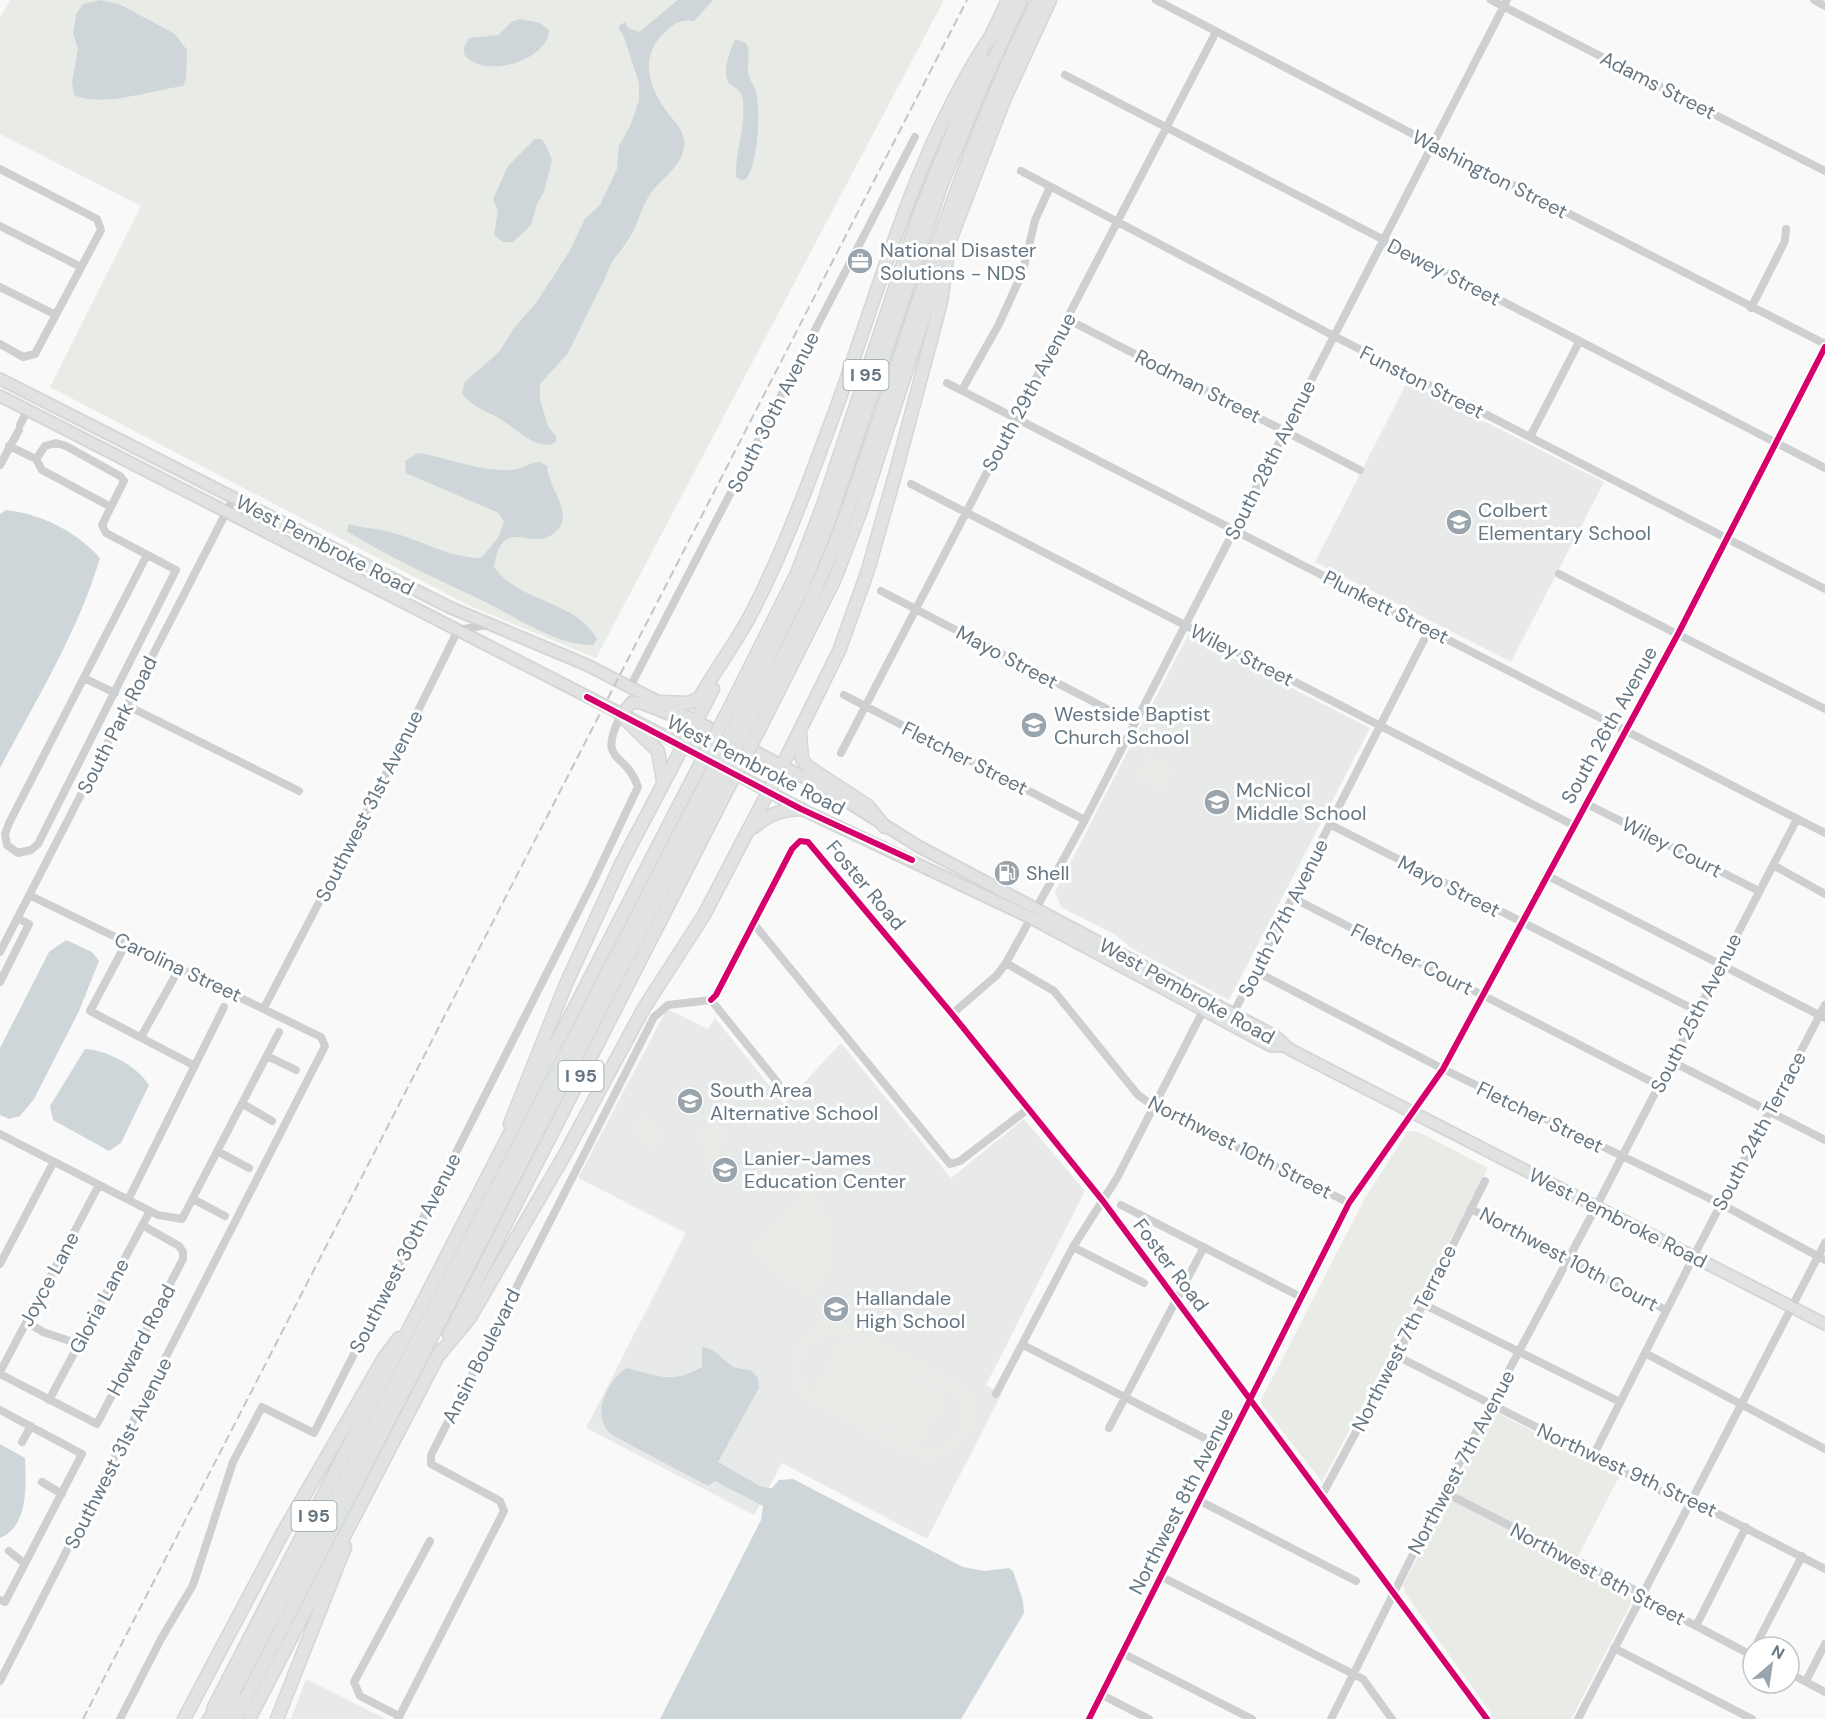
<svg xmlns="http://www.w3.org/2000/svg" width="1825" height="1719" viewBox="0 0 1825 1719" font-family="'DM Sans',sans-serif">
  <rect width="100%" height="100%" fill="#f9f9f9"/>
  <path fill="#e8e9e9" d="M 1407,382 L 1604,482 L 1511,662 L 1315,562 Z
    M 1188,635 L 1370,728 L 1229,1000 L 1133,949 L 1114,934 L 1061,907 L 1055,892 Z
    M 667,1009 L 708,1029 L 715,1018 L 784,1104 L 841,1043 L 951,1178 L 1024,1119 L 1085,1191 L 986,1385 L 1001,1395 L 927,1539 L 782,1463 L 754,1515 L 586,1428 L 686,1233 L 578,1178 Z
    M 306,1679 L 386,1719 L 291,1719 Z"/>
  <path fill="#e8ebe6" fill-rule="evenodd" d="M 10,0 L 944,0 L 596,658 L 470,606 L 50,387 L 141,206 L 0,134 L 0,18 Z
    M 1149,756 L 1160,761 L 1147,783 L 1138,778 Z
    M 1164,763 L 1174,768 L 1161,790 L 1152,785 Z
    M 643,1116 L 666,1135 L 655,1149 L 631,1131 Z
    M 704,1124 L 724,1129 L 719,1161 L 707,1158 L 710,1148 L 698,1145 Z
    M 1408,1131 L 1419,1132 L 1488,1168 L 1322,1482 L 1260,1402 L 1365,1198 Z
    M 811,1188 C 834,1232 845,1258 809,1300 L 753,1250 L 795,1201 Z
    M 825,1314 L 977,1393 L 974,1401 L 969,1400 C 982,1437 949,1466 913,1457 L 812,1405 L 798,1392 L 791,1368 L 794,1352 L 809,1331 L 825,1325 L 820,1322 ZM 843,1334 L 952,1391 C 977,1418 953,1458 917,1448 L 813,1393 C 785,1365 806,1333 843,1334 Z
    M 842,1340 L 947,1394 L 921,1445 L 816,1391 Z
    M 1494,1411 L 1619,1477 L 1573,1566 L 1634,1598 L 1571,1719 L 1495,1719 L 1405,1593 L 1403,1585 Z"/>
  <path fill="#ced6d9" d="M 101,0 L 121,5 L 175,34 L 187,50 L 186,79 L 183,86 C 153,90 102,108 74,95 L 72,82 L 78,48 L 73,34 L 76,14 L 83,4 Z
    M 678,0 L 713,0 L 694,21 C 679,19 674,24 663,34 C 639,58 649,87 667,112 C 673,121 682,127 684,139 C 687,165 661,177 649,196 C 641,208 638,224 630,237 C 621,252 611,259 606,276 L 568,353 L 540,384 L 540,400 L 548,426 L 556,436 L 556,442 C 539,452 519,431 505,422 C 490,411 474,410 462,393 L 465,382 L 499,352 L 514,328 L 536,303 L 569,252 L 585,219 L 600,205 L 617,169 L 619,146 L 630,126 L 639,101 L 639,83 L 624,37 L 618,27 L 625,22 L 628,28 L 639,32 Z
    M 520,19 L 540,23 L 549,30 C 549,60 483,81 464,54 L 464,47 L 469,38 L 499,35 L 511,22 Z
    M 735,39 L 746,43 C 751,53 747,59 748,70 C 748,79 754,84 756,92 C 761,111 758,164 746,179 L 741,180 L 736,177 C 735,151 746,127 743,101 C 742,91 737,89 730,84 C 720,76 731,47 735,39 Z
    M 535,139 L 541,139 L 546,145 L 552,160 L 544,192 L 537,204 L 531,225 L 513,242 L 503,242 L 494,235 L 498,211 L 493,199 L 508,166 Z
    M 418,453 C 446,457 489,475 517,469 C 526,467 531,462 540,462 L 547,466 C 547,487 578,516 553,534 C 530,551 502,514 494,567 C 519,603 576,600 597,639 L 593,645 C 559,646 521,620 491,605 C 443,581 393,560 347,531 L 349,524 C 361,528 373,528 386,531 C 417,538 448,558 481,558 L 498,538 L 504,522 L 499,513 L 406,473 L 405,461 Z
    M 6,510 C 41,514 76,531 100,558 C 78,632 36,700 0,768 L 0,514 Z
    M 66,940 L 92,952 L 99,961 L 79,1011 L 34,1099 L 20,1116 L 9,1119 L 0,1115 L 0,1048 L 49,952 Z
    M 85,1049 C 107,1050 137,1066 149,1085 L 121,1143 L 109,1151 L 53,1120 L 50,1106 Z
    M 702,1347 C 716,1349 721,1358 732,1366 C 736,1369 746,1369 752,1371 L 758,1378 L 759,1388 L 718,1462 L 762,1487 L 772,1488 L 779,1480 L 793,1479 L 963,1567 L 984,1571 L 1009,1568 L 1013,1571 L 1023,1601 L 1024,1613 L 961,1719 L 660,1719 L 761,1520 L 763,1506 L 715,1481 L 708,1486 L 612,1435 C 590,1417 606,1383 626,1368 C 657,1375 671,1385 702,1367 Z
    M 0,1444 L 25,1458 C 26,1485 29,1526 0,1538 Z"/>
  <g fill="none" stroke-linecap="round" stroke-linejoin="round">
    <defs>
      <path id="major" d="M 0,379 L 449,607 L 587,665 L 723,735
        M 0,396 L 682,745 L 801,809 L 1031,918 L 1271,1046 L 1284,1046
        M 621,715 L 632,702 L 641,703 L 676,717
        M 743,745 L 835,794 L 918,846 L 1275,1036 L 1289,1049 L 1825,1324"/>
      <path id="highway" d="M 989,40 L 1008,0
        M 947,248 L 1004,100 L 1050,0
        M 661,702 L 689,703 L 700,697 C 716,669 735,644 750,616 C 785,549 811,476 837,406 C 884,276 915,151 992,34
        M 728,711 L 797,573 L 823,505 L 921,210 L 982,59
        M 621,715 L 658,751 L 663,781
        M 739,717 L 803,586 L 829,521 L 942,183 L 985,79 L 1021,0
        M 750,720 C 781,659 814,599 838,536 C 905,357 951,171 1038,0
        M 761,726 L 834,581 L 860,513 L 940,267
        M 800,734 L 802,759 L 807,766 L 868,806 L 885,827
        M 754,827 C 769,814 781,810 801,809
        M 510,1124 L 566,984 L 621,864 L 713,689
        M 449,1335 L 724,796
        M 438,1356 L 469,1319 L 564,1156 L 644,1008 L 704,915 L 787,756 L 839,651 L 868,570 L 895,475 L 941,302 L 950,240
        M 213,1709 L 691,782
        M 184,1719 L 282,1534 L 384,1358 L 399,1338
        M 209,1719 L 231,1697 L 315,1538 L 703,788
        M 224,1719 L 235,1697
        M 235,1719 L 712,793
        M 249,1719 L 441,1350
        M 277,1719 L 345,1547"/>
    </defs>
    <use href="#major" stroke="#d5d6d7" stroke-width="14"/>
    <use href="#highway" stroke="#d5d6d6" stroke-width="15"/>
    <path stroke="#cecfd0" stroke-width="8" d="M 1156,0 L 1432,144 L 1825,344
      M 1491,0 L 1825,171
      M 1814,0 L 1825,6
      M 1065,75 L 1825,468
      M 0,169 L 97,219 L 101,230 L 35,354 L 23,357 L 0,344
      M 1021,171 L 1334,336 L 1825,589
      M 0,226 L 81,267
      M 0,287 L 56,315
      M 1751,308 L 1785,241 L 1786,229
      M 1067,319 L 1360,470
      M 947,383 L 1825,833
      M 962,390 L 999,324 L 1023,271 L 1035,220 L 1050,187
      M 20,425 L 28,409
      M 1530,437 L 1579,342
      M 9,446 L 36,459
      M 36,459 L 45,446 L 56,443 L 66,446 L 120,476 L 124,481 L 102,525 L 106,533 L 176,570 L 38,844 L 31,850 L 18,853 L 7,845 L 5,834 L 9,823 L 147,555
      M 36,459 L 42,470 L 111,507
      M 0,465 L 19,430
      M 911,484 L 1573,825
      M 1559,574 L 1825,709
      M 881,591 L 1134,723
      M 84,678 L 115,693
      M 630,687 L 915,137
      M 844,695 L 1085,820
      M 126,705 L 299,791
      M 841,753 L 1216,32
      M 1585,803 L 1759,891
      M 1331,825 L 1697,1011
      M 1773,865 L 1825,894
      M 1546,875 L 1825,1018
      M 1293,898 L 1658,1085
      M 754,924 L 950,1164 L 960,1161 L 1028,1109
      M 122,951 L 90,1011 L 195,1066
      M 0,952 L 233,499
      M 1006,963 L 1054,991 L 1138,1095 L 1152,1105 L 1349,1203
      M 1255,971 L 1443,1069 L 1721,1204 L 1825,1260
      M 0,982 L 29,924 L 17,918
      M 711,1000 L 716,995 L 792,849 L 800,841 L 808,842 L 952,1014 L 1103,1201 L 1487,1719
      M 711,1000 L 778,1083
      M 264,1008 L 402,743 L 458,630 L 487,625
      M 952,1014 L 997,975 L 1006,963 L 1085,820 L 1507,0
      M 1233,1014 L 1429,630
      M 141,1037 L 174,978
      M 267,1056 L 296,1070
      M 1671,1061 L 1825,1140
      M 243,1104 L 272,1121
      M 0,1134 L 158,1215 L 182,1219 L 279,1032
      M 217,1151 L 249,1168
      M 129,1198 L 224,1007
      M 193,1199 L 225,1216
      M 1121,1205 L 1301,1297
      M 1471,1209 L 1666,1310
      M 1073,1247 L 1144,1283
      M 0,1264 L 53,1163
      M 1423,1304 L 1620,1402
      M 27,1322 L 43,1332 L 79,1344
      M 1023,1345 L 1226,1449
      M 1645,1353 L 1825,1449
      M 1397,1356 L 1677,1499 L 1691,1500 L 1825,1569
      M 0,1372 L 99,1185
      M 0,1374 L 97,1424 L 183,1259 L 183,1252 L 179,1246 L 142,1225
      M 996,1394 L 1073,1247 L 1117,1178 L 1204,1009
      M 49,1400 L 150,1211
      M 0,1410 L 82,1454 L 5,1602 L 0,1600
      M 1109,1428 L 1204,1247
      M 22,1442 L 31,1426
      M 1592,1458 L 1698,1248 L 1825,1005
      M 42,1482 L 62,1494
      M 1444,1492 L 1633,1589 L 1645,1599 L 1753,1656
      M 1322,1495 L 1397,1356 L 1485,1181
      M 1200,1501 L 1356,1581
      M 9,1551 L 25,1564
      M 1162,1577 L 1363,1679 L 1392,1719
      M 1696,1626 L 1746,1527
      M 1755,1647 L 1802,1556
      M 1614,1648 L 1752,1719
      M 1122,1653 L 1252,1719
      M 1789,1673 L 1825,1692
      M 0,1681 L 325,1046 L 321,1037 L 29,895
      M 1806,1681 L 1825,1644
      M 1100,1694 L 1149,1719
      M 399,1716 L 360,1696 L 354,1682 L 430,1541
      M 120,1719 L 161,1639 L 193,1585 L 233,1462 L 262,1407 L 314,1433 L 593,882 L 638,787 C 626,750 596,765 621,715
      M 398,1719 L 504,1511 L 500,1501 L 431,1464 L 431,1455 L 654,1017 L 668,1005 L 711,1000
      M 1089,1719 L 1349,1203 L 1443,1069 L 1678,634 L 1825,347
      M 1331,1719 L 1444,1492 L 1596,1207 L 1797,819
      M 1578,1719 L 1825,1243"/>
    <use href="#major" stroke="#e1e2e2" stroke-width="10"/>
    <use href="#highway" stroke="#e1e2e2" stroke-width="12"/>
    <path stroke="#c3c5c6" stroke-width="2" stroke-dasharray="9 4.5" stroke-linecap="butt" d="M 83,1719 L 967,0"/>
    <defs>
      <path id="highway-bridge" d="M 691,782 L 728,711
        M 703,788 L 739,717
        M 712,793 L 750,720
        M 724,796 L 761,726"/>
    </defs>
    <use href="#highway-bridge" stroke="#d5d6d6" stroke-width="15" stroke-linecap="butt"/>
    <use href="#highway-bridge" stroke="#e1e2e2" stroke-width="12"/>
    <defs>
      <path id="cycleway" d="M 587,697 L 801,809 L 912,860
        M 711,1000 L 716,995 L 792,849 L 800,841 L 808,842 L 952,1014 L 1103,1201 L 1487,1719
        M 1089,1719 L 1349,1203 L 1443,1069 L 1678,634 L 1825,347"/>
    </defs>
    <use href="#cycleway" stroke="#fff" stroke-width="10"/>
    <use href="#cycleway" stroke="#d6006c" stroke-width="6"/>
  </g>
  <defs>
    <symbol id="office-disc" viewBox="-11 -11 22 22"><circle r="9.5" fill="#99a4ac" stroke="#fff"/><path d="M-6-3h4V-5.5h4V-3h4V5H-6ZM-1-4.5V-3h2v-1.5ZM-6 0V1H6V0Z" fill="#fff"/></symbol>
    <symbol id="school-disc" viewBox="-11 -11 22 22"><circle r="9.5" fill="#99a4ac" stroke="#fff"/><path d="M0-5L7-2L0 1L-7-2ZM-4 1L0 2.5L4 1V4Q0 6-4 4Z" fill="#fff"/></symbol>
    <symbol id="fuel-disc" viewBox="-11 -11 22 22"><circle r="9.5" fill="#99a4ac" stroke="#fff"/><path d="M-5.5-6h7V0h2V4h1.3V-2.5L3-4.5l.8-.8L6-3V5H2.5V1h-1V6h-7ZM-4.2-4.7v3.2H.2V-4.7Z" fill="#fff"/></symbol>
  </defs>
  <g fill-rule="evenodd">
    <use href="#office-disc" x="845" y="246" width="30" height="30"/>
    <use href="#school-disc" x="1444" y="507" width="30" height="30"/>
    <use href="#school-disc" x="1019" y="710" width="30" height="30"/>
    <use href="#school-disc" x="1202" y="787" width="30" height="30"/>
    <use href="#fuel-disc" x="992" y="858" width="30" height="30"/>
    <use href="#school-disc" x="675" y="1086" width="30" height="30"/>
    <use href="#school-disc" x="710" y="1155" width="30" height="30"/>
    <use href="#school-disc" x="821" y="1294" width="30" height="30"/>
  </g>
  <g text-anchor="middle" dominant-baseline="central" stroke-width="6" stroke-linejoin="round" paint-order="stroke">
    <g fill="#fff" stroke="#939fa8" stroke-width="1.5">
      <rect x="843.5" y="360" width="45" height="30" rx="4.5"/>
      <rect x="558.5" y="1061" width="45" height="30" rx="4.5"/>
      <rect x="291.5" y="1501" width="45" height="30" rx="4.5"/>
    </g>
    <g font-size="18" font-weight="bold" fill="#657683">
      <text x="866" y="375">I 95</text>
      <text x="581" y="1076">I 95</text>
      <text x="314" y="1516">I 95</text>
    </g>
    <g font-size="20" fill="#657683" stroke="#fff">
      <text transform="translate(1658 85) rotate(27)">Adams Street</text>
      <text transform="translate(1490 174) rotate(27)">Washington Street</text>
      <text transform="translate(1444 272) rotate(27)">Dewey Street</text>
      <text transform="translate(1422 382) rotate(27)">Funston Street</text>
      <text transform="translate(1198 386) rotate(27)">Rodman Street</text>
      <text transform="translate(1029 392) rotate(-62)">South 29th Avenue</text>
      <text transform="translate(773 412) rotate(-63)">South 30th Avenue</text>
      <text transform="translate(1270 460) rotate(-63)">South 28th Avenue</text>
      <text transform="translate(325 545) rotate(27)">West Pembroke Road</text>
      <text transform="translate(1386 607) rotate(27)">Plunkett Street</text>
      <text transform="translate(1242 655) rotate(27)">Wiley Street</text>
      <text transform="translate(1007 657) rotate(28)">Mayo Street</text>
      <text transform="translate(117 725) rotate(-63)">South Park Road</text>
      <text transform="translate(1609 725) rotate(-61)">South 26th Avenue</text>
      <text transform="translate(965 758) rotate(27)">Fletcher Street</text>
      <text transform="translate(756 765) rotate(27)">West Pembroke Road</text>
      <text transform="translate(369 806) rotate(-63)">Southwest 31st Avenue</text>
      <text transform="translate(1672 847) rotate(27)">Wiley Court</text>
      <text transform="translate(866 885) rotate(50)">Foster Road</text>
      <text transform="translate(1449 886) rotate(27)">Mayo Street</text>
      <text transform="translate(1283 918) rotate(-63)">South 27th Avenue</text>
      <text transform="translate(1412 959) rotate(27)">Fletcher Court</text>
      <text transform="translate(178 967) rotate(25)">Carolina Street</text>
      <text transform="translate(1187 991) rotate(29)">West Pembroke Road</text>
      <text transform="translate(1696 1013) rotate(-63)">South 25th Avenue</text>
      <text transform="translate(1540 1117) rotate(26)">Fletcher Street</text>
      <text transform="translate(1759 1131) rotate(-62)">South 24th Terrace</text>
      <text transform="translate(1240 1147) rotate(27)">Northwest 10th Street</text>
      <text transform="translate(1618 1218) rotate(27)">West Pembroke Road</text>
      <text transform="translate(405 1253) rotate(-63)">Southwest 30th Avenue</text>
      <text transform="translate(1569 1259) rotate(28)">Northwest 10th Court</text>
      <text transform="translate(1171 1265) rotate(53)">Foster Road</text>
      <text transform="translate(49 1279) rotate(-62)">Joyce Lane</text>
      <text transform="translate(99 1306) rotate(-62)">Gloria Lane</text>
      <text transform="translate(1404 1338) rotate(-63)">Northwest 7th Terrace</text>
      <text transform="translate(141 1340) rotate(-62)">Howard Road</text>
      <text transform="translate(481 1356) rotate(-63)">Ansin Boulevard</text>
      <text transform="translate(118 1453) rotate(-63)">Southwest 31st Avenue</text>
      <text transform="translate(1461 1462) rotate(-62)">Northwest 7th Avenue</text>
      <text transform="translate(1627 1470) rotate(25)">Northwest 9th Street</text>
      <text transform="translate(1181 1501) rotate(-63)">Northwest 8th Avenue</text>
      <text transform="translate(1598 1574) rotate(28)">Northwest 8th Street</text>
    </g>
    <g font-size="20" fill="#657683" stroke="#fff" text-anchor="start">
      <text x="880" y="250">National Disaster<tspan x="880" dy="23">Solutions - NDS</tspan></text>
      <text x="1478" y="510">Colbert<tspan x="1478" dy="23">Elementary School</tspan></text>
      <text x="1054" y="714">Westside Baptist<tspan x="1054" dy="23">Church School</tspan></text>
      <text x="1236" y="790">McNicol<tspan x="1236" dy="23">Middle School</tspan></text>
      <text x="1026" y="873">Shell</text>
      <text x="710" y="1090">South Area<tspan x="710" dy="23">Alternative School</tspan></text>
      <text x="744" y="1158">Lanier-James<tspan x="744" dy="23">Education Center</tspan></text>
      <text x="856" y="1298">Hallandale<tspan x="856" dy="23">High School</tspan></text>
    </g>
  </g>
  <g transform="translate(1771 1665) rotate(29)"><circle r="28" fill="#ffffff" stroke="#c1c8cd" stroke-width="1.5"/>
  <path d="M0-4.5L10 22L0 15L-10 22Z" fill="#99a4ac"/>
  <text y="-9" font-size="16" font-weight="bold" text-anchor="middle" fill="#657683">N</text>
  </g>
</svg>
